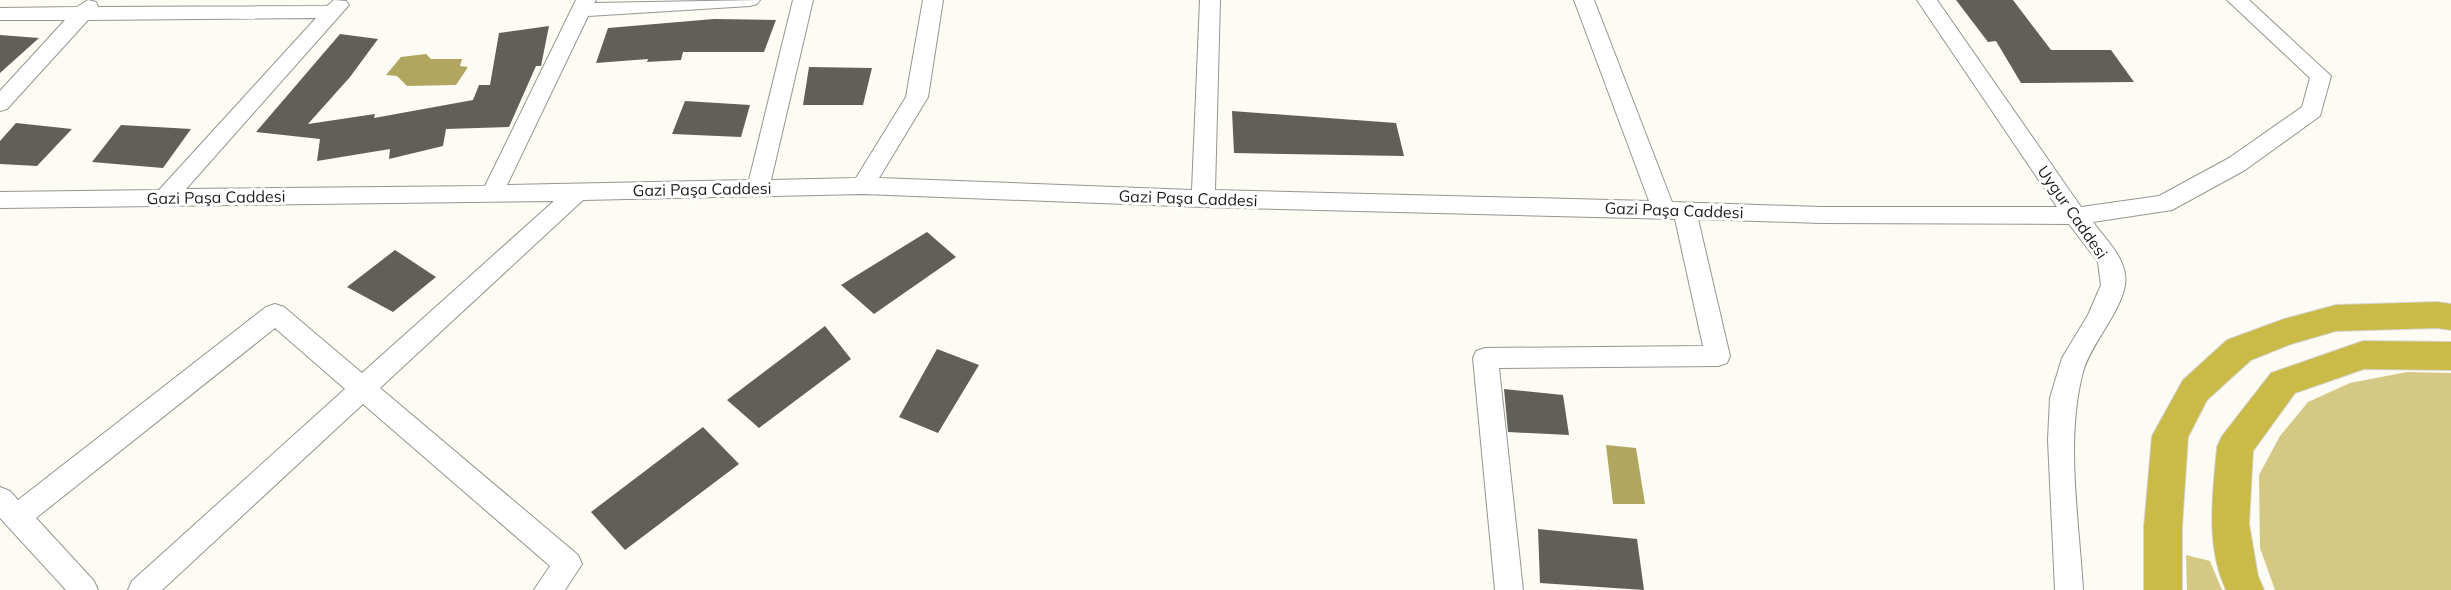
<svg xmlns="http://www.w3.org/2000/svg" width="2451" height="590" viewBox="0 0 2451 590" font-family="Mulish,sans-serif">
  <rect width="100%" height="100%" fill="#fcfbf4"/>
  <path fill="#d3c985" d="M 2407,372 L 2451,373 L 2451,590 L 2275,590 L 2260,548 L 2259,475 L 2280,436 L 2308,402 L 2350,383 Z
    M 2186,555 L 2210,561 L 2222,590 L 2187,590 Z"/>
  <path fill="#b0a660" d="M 426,54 L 431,59 L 462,59 L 460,66 L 468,67 L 456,85 L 407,86 L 397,76 L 386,75 L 401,57 Z
    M 1606,445 L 1636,448 L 1645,504 L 1613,504 Z"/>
  <path fill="#605f59" d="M 1956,0 L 2013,0 L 2051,50 L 2111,50 L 2134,82 L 2021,83 L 1996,41 L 1988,42 Z
    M 714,19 L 776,20 L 764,52 L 683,52 L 681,60 L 647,62 L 648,59 L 596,63 L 608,28 Z
    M 549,26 L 541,66 L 536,66 L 509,127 L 446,129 L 443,146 L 389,159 L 390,149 L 317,161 L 320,139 L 256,132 L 340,34 L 378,39 L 350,77 L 308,124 L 375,114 L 374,118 L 473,100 L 479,85 L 490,85 L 499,33 Z
    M 0,35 L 39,38 L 0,73 Z
    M 809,67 L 872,68 L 863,105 L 803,105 Z
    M 685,101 L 750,105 L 741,137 L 672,134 Z
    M 1232,111 L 1396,123 L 1404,156 L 1234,153 Z
    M 16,123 L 72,129 L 37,166 L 0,164 L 0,141 Z
    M 121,125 L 191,129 L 163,168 L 92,162 Z
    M 927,232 L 956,257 L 874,314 L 841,285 Z
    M 395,250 L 436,277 L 393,312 L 347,287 Z
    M 825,326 L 851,359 L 759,428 L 727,400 Z
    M 937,349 L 979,365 L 938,433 L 899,417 Z
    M 1504,389 L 1563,395 L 1569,435 L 1508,432 Z
    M 703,427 L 739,464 L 625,550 L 591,512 Z
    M 1538,529 L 1637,539 L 1644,590 L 1540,583 Z"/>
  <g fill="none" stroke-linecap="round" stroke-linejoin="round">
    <defs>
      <path id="minor" d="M 88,0 L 96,2 L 98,7 L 327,6 L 334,0 L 346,1 L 349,5 L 186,189 L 485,186 L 576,0 L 596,0 L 594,3 L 760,0 L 757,4 L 750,6 L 588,16 L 507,185 L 749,180 L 793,0 L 813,0 L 771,180 L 856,178 L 906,97 L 923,0 L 943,0 L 928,97 L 879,178 L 1192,190 L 1200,0 L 1220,0 L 1215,190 L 1649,201 L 1574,0 L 1594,0 L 1672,202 L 1820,207 L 2057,207 L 1917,0 L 1937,0 L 2081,207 L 2159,196 L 2229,158 L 2302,107 L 2310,78 L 2227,0 L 2249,0 L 2331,76 L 2320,116 L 2245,170 L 2172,210 L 2093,222 C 2106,240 2129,261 2125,285 C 2120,314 2091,343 2083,372 C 2065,439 2079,520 2083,590 L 2055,590 L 2048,440 L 2050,398 L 2062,358 L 2088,315 L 2101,285 L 2098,262 L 2069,224 L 1820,223 L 1698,219 L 1730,356 L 1727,363 L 1718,366 L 1499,368 L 1523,590 L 1495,590 L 1473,358 L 1476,351 L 1485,348 L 1703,346 L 1675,219 L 1203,207 L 863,194 L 583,200 L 380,388 L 578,555 L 582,564 L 565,590 L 534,590 L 550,566 L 363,404 L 162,590 L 128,590 L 132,581 L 345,389 L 275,328 L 36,518 L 94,581 L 98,590 L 66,590 L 0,518 L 0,487 L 10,491 L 18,500 L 266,307 L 275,304 L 284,307 L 362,373 L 554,201 L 0,208 L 0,192 L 159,190 L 316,18 L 88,20 L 7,109 L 0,111 L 0,91 L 65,20 L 0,20 L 0,8 L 77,7 Z"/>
      <path id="highway" d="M 2437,302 L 2451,304 L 2451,330 L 2437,328 L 2336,331 L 2291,344 L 2251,360 L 2207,400 L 2188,437 L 2182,527 L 2182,590 L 2144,590 L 2144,527 L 2152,436 L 2183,380 L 2227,340 L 2284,319 L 2336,305 Z
        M 2363,341 L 2451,342 L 2451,370 L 2364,369 L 2295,393 L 2253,451 L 2249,524 L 2258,576 L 2264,590 L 2226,590 C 2205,545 2213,494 2217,447 L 2222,436 L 2271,373 Z"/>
    </defs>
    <use href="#minor" stroke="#96958f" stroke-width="2"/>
    <use href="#highway" stroke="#d6d6d6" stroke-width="2"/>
    <use href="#minor" fill="#fff" fill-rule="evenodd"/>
    <use href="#highway" fill="#caba47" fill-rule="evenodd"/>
  </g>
  <g text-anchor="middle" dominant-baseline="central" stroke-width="6" stroke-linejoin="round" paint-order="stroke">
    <g font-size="16" fill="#1e1d1b" stroke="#fff">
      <text transform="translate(702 189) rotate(-1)">Gazi Paşa Caddesi</text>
      <text transform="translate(216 197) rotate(-1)">Gazi Paşa Caddesi</text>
      <text transform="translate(1188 198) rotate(2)">Gazi Paşa Caddesi</text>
      <text transform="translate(1674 210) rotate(2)">Gazi Paşa Caddesi</text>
      <text transform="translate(2073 212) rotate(55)">Uygur Caddesi</text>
    </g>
  </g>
</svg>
